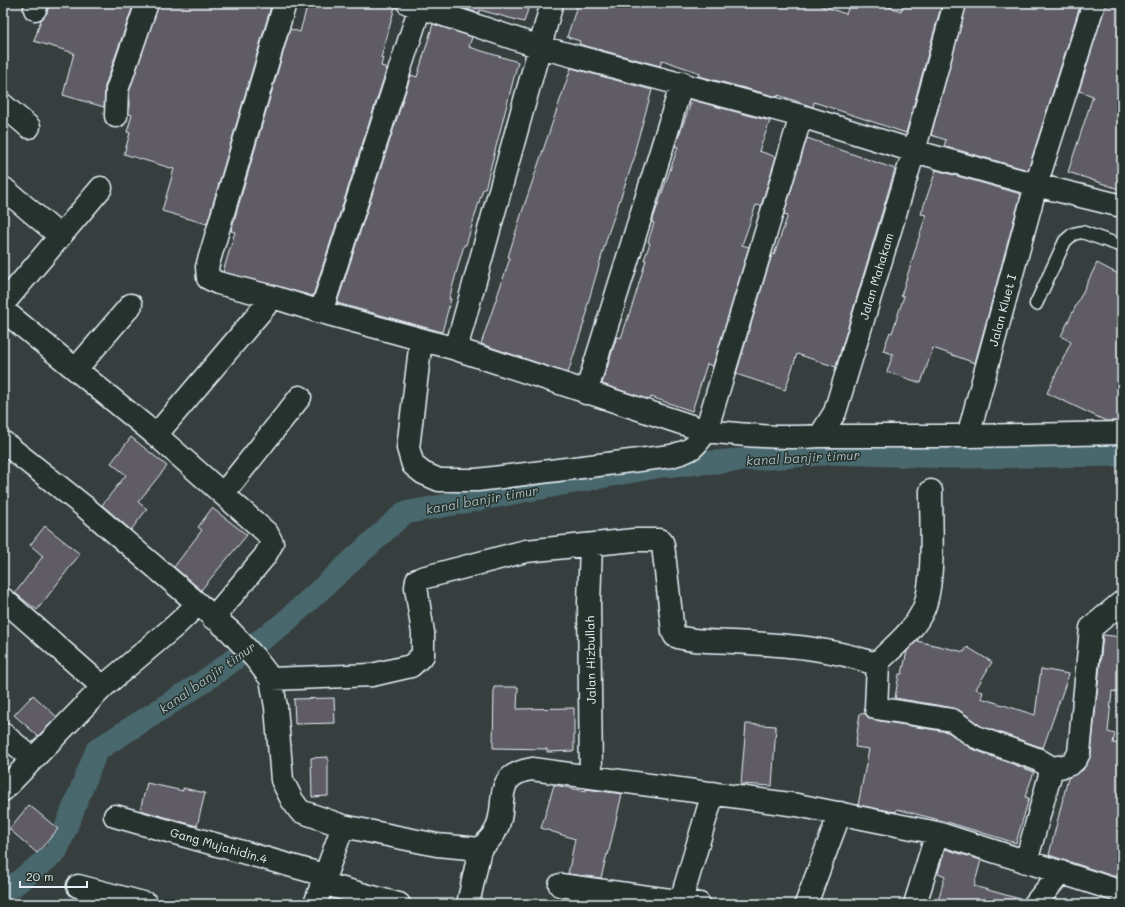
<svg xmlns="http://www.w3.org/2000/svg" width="1125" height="907" viewBox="0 0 1125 907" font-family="Mali,sans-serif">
  <rect width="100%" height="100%" fill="#373f3e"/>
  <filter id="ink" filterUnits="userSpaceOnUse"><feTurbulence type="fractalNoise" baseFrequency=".025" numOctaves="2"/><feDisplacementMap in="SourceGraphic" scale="8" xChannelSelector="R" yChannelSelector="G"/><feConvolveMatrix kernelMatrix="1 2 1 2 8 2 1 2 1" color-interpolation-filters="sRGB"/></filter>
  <g filter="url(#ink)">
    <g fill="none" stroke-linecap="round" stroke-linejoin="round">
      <path stroke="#48686e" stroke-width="23" d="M 3,889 L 13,886 L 56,852 L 97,750 L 200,684 L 284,623 L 404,513 L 661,466 L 834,453 L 951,457 L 1122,455"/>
    </g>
    <path fill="#5e5b65" stroke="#e8f1f8" d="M 49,3 L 134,3 L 105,86 L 104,107 L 63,95 L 74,53 L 34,41 L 41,20 L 47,13 Z
      M 159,3 L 272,3 L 207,224 L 162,211 L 174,169 L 124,154 L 130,133 L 127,132 L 132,115 L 129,114 L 129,92 Z
      M 308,3 L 396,3 L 381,58 L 383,58 L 381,66 L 387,68 L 313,296 L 223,272 L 235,232 L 231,231 L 290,29 L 300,32 Z
      M 448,3 L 530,3 L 524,22 L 480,10 L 479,13 Z
      M 578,3 L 813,3 L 846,14 L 850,3 L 877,3 L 901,11 L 904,3 L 942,3 L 906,133 L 814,102 L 813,107 L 778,95 L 778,97 L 699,76 L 700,73 L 662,60 L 660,66 L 579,44 L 580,41 L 567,37 Z
      M 967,3 L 1081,3 L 1028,170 L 944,146 L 946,140 L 931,135 Z
      M 1106,3 L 1122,3 L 1122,190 L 1068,172 L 1093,96 L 1079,91 Z
      M 433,24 L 472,37 L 469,47 L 518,62 L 485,189 L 483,189 L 466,245 L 464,245 L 449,299 L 451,299 L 442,332 L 337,303 L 411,75 L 417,77 Z
      M 571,68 L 652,90 L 634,153 L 636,153 L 608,234 L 586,310 L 588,310 L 568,373 L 481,344 L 510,258 L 508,257 L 522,212 Z
      M 692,100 L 770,121 L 759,151 L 776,157 L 761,206 L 756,205 L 742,245 L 749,247 L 713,366 L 707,364 L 692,411 L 651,397 L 650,400 L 602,384 L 617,336 L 621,338 L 634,300 L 646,260 L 644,260 L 650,243 L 648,242 L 654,223 L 652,222 L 678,147 L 675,146 Z
      M 807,138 L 895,169 L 836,367 L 797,354 L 785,390 L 736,374 L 772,254 L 774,255 L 788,215 L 784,214 Z
      M 936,170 L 1021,194 L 975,363 L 933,348 L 921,383 L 887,372 L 893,354 L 883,351 L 890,332 L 892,333 L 904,296 L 901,296 L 926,215 L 921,214 Z
      M 1097,263 L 1122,276 L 1122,421 L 1106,421 L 1047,393 L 1071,342 L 1061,336 Z
      M 131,437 L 167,466 L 138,502 L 147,509 L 131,530 L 102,505 L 126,475 L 111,463 Z
      M 212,508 L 247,535 L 201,590 L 174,567 L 202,530 L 198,527 Z
      M 45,526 L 80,554 L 37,610 L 15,593 L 43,556 L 30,545 Z
      M 1103,635 L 1122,637 L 1122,693 L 1112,691 L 1108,732 L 1115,734 L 1113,743 L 1122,744 L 1122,879 L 1049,855 L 1068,778 L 1083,770 L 1091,754 Z
      M 917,641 L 964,652 L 967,647 L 992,662 L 976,689 L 983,692 L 981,698 L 1035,715 L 1041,669 L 1069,674 L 1043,748 L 981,726 L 954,708 L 895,698 L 899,674 L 902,674 L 907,651 Z
      M 494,687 L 518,687 L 517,709 L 574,708 L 574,751 L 547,752 L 547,749 L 493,748 Z
      M 33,695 L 57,717 L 38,736 L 14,715 Z
      M 334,698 L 335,723 L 295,724 L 294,699 Z
      M 860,713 L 865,714 L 874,720 L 948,732 L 972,749 L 1034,772 L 1025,797 L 1029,798 L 1016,843 L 947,822 L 897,809 L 896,812 L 858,805 L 869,749 L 855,747 Z
      M 746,724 L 776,726 L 772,786 L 741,784 Z
      M 328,757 L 328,796 L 312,797 L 311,758 Z
      M 147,783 L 183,791 L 183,788 L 205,793 L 197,826 L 140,810 Z
      M 554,785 L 586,791 L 586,789 L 622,794 L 608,855 L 607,854 L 601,878 L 568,874 L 575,839 L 541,828 Z
      M 29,805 L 58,829 L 37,853 L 9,829 Z
      M 945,849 L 981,860 L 974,886 L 1020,899 L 1019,904 L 937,904 L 945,876 L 938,873 Z"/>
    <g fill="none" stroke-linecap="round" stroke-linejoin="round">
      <defs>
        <path id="service" d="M 1036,304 L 1065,241 L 1073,234 L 1082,232 L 1122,246"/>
        <path id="minor" d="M 285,3 L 207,267 L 208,278 L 218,283 L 273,297 L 321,312 L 456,349 L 706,431 L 801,116
          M 408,3 L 540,47 L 801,116 L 914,151 L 1036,185 L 1122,206
          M 35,9 L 37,3
          M 3,105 L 29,127
          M 116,116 L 117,90 L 147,3
          M 3,188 L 60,236
          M 3,304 L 101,188
          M 3,310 L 156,435
          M 321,312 L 420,7
          M 421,340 L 408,448 L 413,465 L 423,473 L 439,480 L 477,480 L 671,456 C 692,450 694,449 706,431 C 744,435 782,439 820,436 L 835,412 L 914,151 L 955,3
          M 456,349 L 552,3
          M 76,369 L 131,305
          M 586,393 L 682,83
          M 820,436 L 968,436 L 1122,433
          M 968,436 L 1036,185 L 1094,3
          M 3,442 L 85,507 L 231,632 L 255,658 L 271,679 L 276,707 L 282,780 L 292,800 L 300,811 L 343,826 L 437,845 L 480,849 C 485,844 491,839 495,832 C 510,805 489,776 532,769 L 797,805 L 937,833 L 1122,892
          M 223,494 L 300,397
          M 3,599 L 103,687
          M 213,618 L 265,556 L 272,543 L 267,533 L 156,435 L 273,297
          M 876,664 C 893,647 915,630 924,608 C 935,579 931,523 931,491
          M 271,679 L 372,675 L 411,666 L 423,655 L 423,633 L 416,587 L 417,580 L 422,578 L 526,551 L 634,540 L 659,540 L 662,542 L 663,545 L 673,632 L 675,636 C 692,642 715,641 733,642 C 781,645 832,647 878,665 L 876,708 L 952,720 C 961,725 967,732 976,737 L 1037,759 L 1052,768
          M 3,734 L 33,759
          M 591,776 L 589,603 L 591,545
          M 3,790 L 103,687 L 176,625 L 198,604
          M 115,816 L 324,875
          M 1026,862 L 1052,768 C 1065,766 1074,766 1079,753 L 1091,628 L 1122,602
          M 321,883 L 399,904
          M 560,885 L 699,904
          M 78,886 L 147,904
          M 315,904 L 343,826
          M 468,904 L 480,849
          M 680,904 L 713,793
          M 806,904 L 840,813
          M 915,904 L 937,833
          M 1035,904 L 1061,872"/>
      </defs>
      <use href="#service" stroke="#e8f1f8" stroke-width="15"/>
      <use href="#minor" stroke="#e8f1f8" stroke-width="25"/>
      <use href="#service" stroke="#26332d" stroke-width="12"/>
      <use href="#minor" stroke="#26332d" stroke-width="22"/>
    </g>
  </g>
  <g text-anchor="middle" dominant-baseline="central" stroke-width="3" stroke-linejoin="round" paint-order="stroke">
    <g font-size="12" fill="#e8f1f8" stroke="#26332d">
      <text transform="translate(876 276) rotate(-73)">Jalan Mahakam</text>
      <text transform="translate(1002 310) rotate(-75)">Jalan Kluet I</text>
      <text transform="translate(590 660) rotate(-91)">Jalan Hizbullah</text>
      <text transform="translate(219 845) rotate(16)">Gang Mujahidin.4</text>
    </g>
    <g font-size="13" font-style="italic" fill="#a8bac1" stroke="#26332d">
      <text transform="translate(803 457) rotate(-3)">kanal banjir timur</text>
      <text transform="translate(482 499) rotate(-10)">kanal banjir timur</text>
      <text transform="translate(207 677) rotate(-35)">kanal banjir timur</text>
    </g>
  </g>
  <rect width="1125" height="907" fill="none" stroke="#26332d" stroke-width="16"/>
  <rect x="8" y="8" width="1109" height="891" fill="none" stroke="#e8f1f8" stroke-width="1.5" filter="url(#ink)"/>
  <path d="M20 881v6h67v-6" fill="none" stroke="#e8f1f8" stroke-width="2"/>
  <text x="26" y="881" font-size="12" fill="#e8f1f8" stroke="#26332d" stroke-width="3" paint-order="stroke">20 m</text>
</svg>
